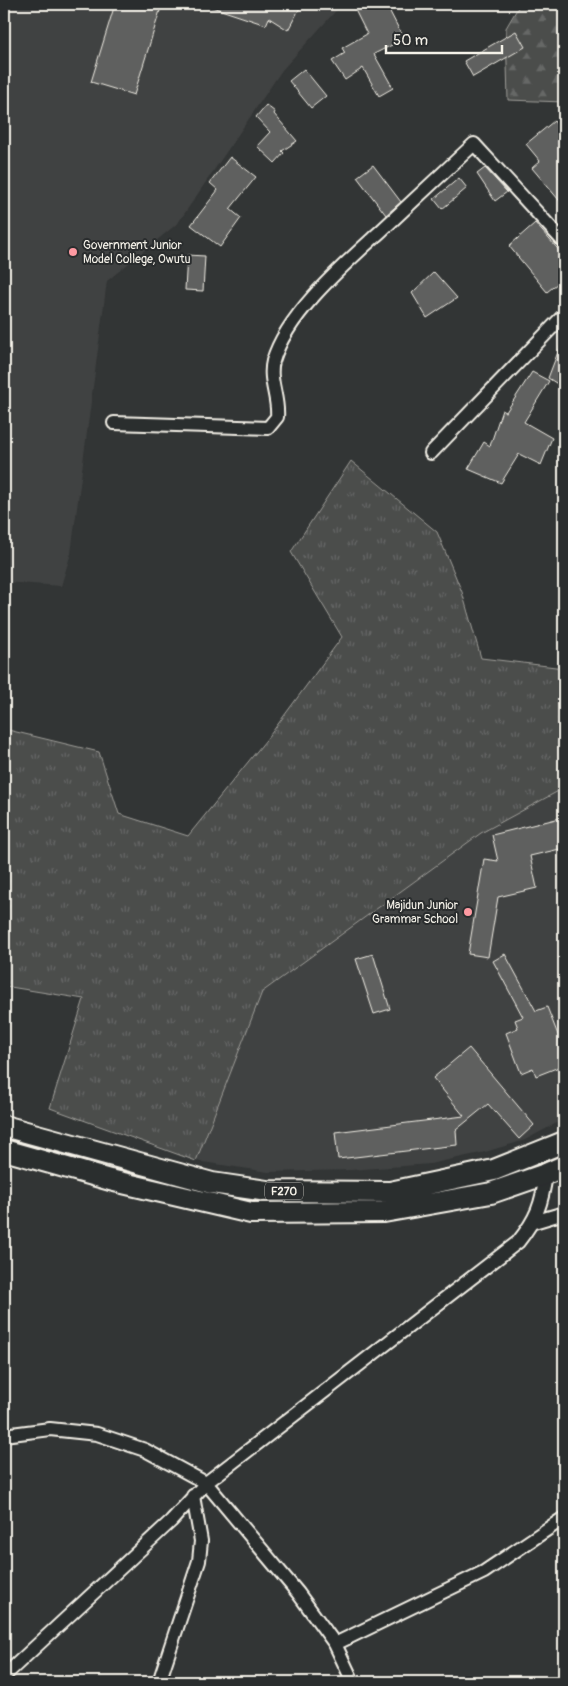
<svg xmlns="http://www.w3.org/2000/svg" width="568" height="1686" viewBox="0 0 568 1686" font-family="Pangolin,sans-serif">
  <defs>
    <pattern id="grass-tufts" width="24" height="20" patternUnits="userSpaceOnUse" patternTransform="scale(1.25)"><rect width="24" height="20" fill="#4b4d4c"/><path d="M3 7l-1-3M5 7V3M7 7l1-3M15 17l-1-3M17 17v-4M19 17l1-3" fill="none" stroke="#666766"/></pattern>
    <pattern id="forest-firs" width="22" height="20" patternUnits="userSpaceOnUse" patternTransform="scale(1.25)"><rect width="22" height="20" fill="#4b4d4c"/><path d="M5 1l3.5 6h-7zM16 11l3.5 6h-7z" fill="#666766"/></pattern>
  </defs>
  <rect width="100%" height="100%" fill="#323535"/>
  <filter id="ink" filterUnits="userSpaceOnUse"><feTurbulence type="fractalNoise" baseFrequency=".02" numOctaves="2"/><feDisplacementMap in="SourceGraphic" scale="10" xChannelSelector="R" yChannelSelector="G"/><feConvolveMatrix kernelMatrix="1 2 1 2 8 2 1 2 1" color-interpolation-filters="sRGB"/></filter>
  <g filter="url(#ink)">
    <path fill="#404242" d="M 4,4 L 342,4 L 282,70 L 178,223 L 107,281 L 71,553 L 61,586 L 4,582 Z
      M 564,788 L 564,1119 L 525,1140 L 485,1152 L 430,1164 L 350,1170 L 268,1172 L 196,1161 L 262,992 L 481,833 Z"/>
    <path fill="url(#grass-tufts)" stroke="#a09f9a" d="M 351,461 L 437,532 L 462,592 L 481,658 L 564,668 L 564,788 L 481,833 L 262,992 L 196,1161 L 50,1108 L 84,999 L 4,986 L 4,729 L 99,752 L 119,814 L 188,836 L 270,735 L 342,637 L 291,552 Z"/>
    <path fill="url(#forest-firs)" stroke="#a09f9a" d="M 520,4 L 564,4 L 564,102 L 508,100 L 506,28 Z"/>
    <path fill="#5f605f" stroke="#f4f1e8" d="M 115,4 L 162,4 L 134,95 L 91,82 Z
      M 210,4 L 302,4 L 288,30 L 269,18 L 266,25 L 209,6 Z
      M 352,4 L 386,4 L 404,39 L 374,54 L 393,88 L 379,96 L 363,68 L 345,80 L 332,61 L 345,53 L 342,48 L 367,34 Z
      M 516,31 L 525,47 L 473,77 L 464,61 Z
      M 304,69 L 326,96 L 311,108 L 289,81 Z
      M 266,105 L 275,112 L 274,114 L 297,141 L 282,151 L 284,153 L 275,163 L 257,146 L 270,132 L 256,117 Z
      M 554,121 L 564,134 L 564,206 L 532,168 L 540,161 L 526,144 Z
      M 230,157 L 256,177 L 230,209 L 241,218 L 220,247 L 191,225 L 218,190 L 210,183 Z
      M 373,165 L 401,202 L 386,215 L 357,177 Z
      M 485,168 L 507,192 L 495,201 L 477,174 Z
      M 459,178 L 467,188 L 442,209 L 434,199 Z
      M 535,223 L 564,256 L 564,278 L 547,292 L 509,246 Z
      M 187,255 L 205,256 L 203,291 L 185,290 Z
      M 434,272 L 457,298 L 427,318 L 412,293 Z
      M 563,339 L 564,340 L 564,388 L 548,378 Z
      M 532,372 L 549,381 L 524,422 L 552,438 L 541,465 L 519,454 L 501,483 L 468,469 L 484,442 L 490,446 L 502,410 L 506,412 Z
      M 564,817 L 564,848 L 530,856 L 537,888 L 498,897 L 488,957 L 468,954 L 484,859 L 498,861 L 492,835 Z
      M 373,954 L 390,1009 L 374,1014 L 356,959 Z
      M 505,954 L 536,1011 L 547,1007 L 564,1050 L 564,1065 L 536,1076 L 533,1068 L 521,1073 L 506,1033 L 518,1028 L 515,1020 L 523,1017 L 493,961 Z
      M 469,1048 L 534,1125 L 519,1139 L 488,1104 L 456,1130 L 457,1145 L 338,1159 L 335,1132 L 464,1116 L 433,1078 Z"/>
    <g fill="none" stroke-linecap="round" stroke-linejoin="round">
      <defs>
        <path id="minor" d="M 114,423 L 268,428 L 277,417 C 279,398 268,380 273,361 C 287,313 346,263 382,230 C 413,201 444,172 474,144 L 564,242
          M 431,453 L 564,315
          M 534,1222 L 564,1213
          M 4,1435 L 50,1429 L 97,1434 L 145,1450 L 206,1483 L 298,1593 L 335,1644 L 353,1682
          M 335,1644 L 484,1572 L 564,1518
          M 4,1676 L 171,1521 L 206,1483 L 518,1242 C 537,1218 542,1204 546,1174
          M 159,1682 L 199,1561 L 201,1541 L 193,1496"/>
        <path id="primary" d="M 4,1126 L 212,1183 L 267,1191 L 390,1192 L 494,1170 L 564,1142
          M 4,1150 L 110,1180 L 251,1213 L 384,1212 L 491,1193 L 546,1174 L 564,1166"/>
      </defs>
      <use href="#minor" stroke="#f4f1e8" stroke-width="16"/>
      <use href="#primary" stroke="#f4f1e8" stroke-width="24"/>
      <use href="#minor" stroke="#2a2d2e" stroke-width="12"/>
      <use href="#primary" stroke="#2a2d2e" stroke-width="20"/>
    </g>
  </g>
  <g fill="#ff9aa2" stroke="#2a2d2e" stroke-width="2">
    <circle cx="73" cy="252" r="5"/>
    <circle cx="468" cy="912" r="5"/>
  </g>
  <g text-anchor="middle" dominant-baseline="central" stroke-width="4" stroke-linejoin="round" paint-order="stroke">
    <rect fill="#2a2d2e" stroke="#b7b6b0" stroke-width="1" x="265" y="1182.5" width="38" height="17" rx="4"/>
    <g font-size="11" font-weight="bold" fill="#f4f1e8">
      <text x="284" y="1191">F270</text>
    </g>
    <g font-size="12" fill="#f4f1e8" stroke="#2a2d2e" text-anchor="start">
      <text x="83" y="245">Government Junior<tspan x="83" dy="14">Model College, Owutu</tspan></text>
      <text x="458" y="905" text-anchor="end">Majidun Junior<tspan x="458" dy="14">Grammar School</tspan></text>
    </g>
  </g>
  <rect width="568" height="1686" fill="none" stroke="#2a2d2e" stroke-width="20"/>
  <rect x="10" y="10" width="548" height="1666" fill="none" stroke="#f4f1e8" stroke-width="2" filter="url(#ink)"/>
  <path d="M386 45v8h116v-8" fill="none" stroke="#f4f1e8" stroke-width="2.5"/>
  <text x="393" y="45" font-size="15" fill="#f4f1e8" stroke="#2a2d2e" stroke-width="4" paint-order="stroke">50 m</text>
</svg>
